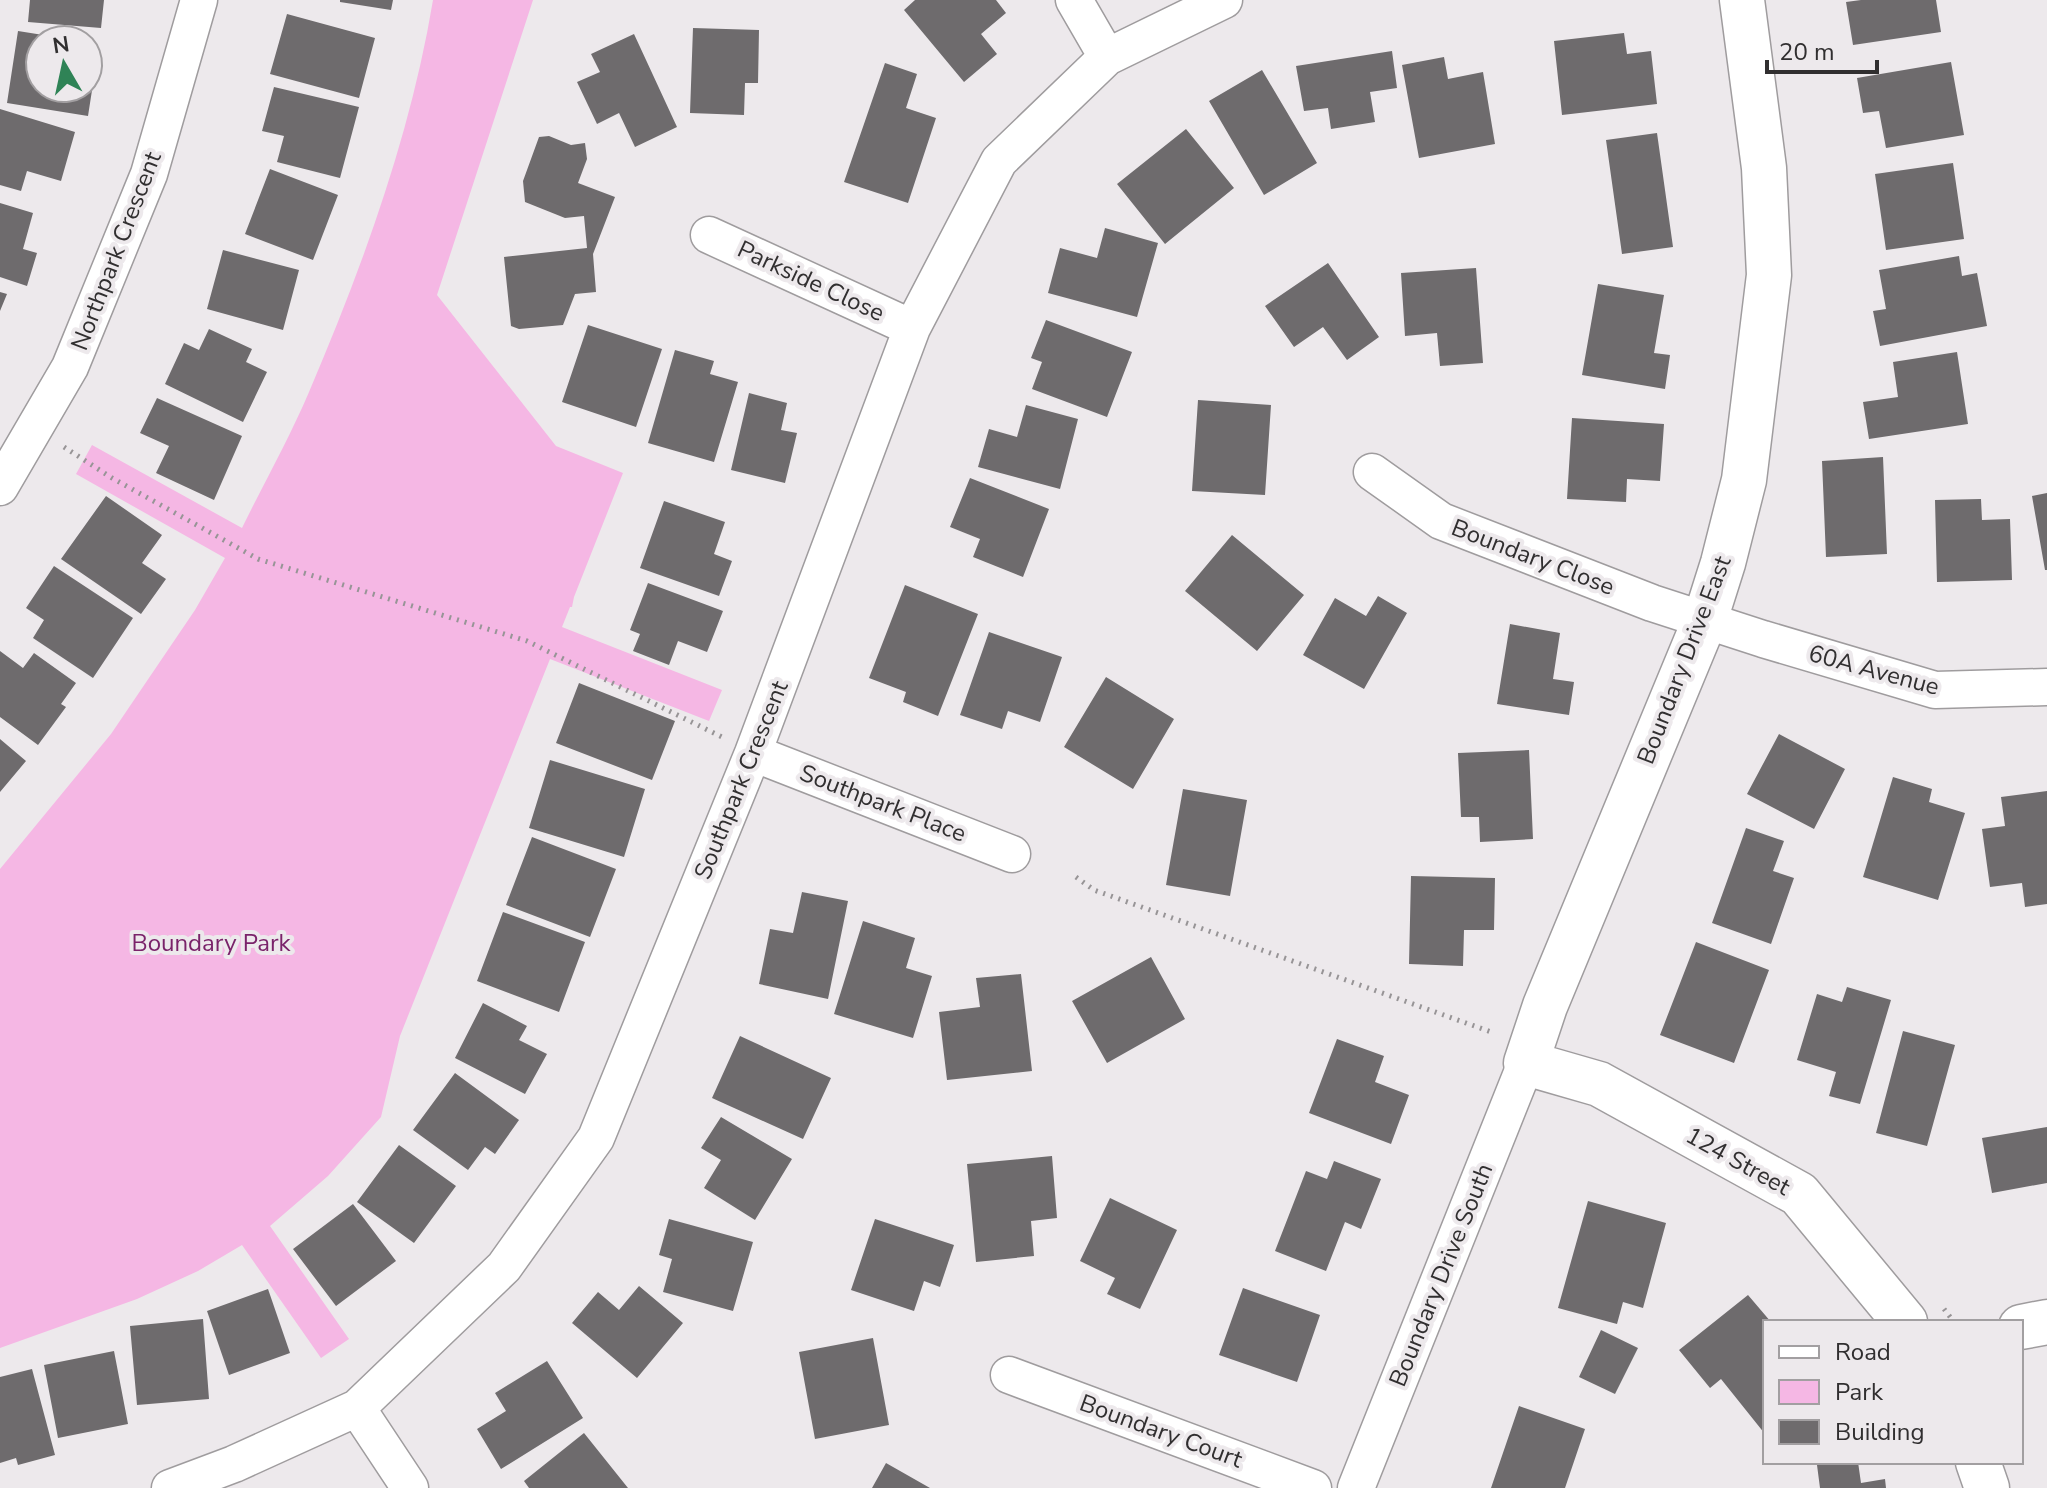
<svg xmlns="http://www.w3.org/2000/svg" width="2047" height="1488" viewBox="0 0 2047 1488" font-family="'Nunito Sans',sans-serif">
  <rect width="100%" height="100%" fill="#ede9ec"/>
  <path fill="#f5b7e4" d="M 433,0 L 533,0 L 437,295 L 556,446 L 623,473 L 574,597 L 572,607 L 570,607 L 562,627 L 722,690 L 709,721 L 550,659 L 400,1036 L 381,1117 L 328,1176 L 270,1226 L 349,1339 L 321,1358 L 242,1245 L 198,1271 L 137,1299 L 0,1348 L 0,869 L 111,734 L 195,610 L 225,558 L 76,474 L 92,445 L 242,528 C 264,483 289,439 309,392 C 362,268 411,134 433,0 Z"/>
  <path fill="#6e6b6d" d="M 30,0 L 104,0 L 101,28 L 28,22 Z
    M 340,0 L 393,0 L 391,10 L 340,2 Z
    M 915,0 L 996,0 L 1006,13 L 981,34 L 997,54 L 964,82 L 904,10 Z
    M 1861,0 L 1936,0 L 1941,32 L 1853,45 L 1846,2 Z
    M 287,14 L 375,38 L 359,98 L 270,74 Z
    M 693,28 L 759,30 L 758,83 L 745,83 L 744,115 L 690,113 Z
    M 18,31 L 62,38 L 61,40 L 40,40 L 40,88 L 88,88 L 88,70 L 95,71 L 88,116 L 7,103 Z
    M 1624,33 L 1627,54 L 1651,51 L 1657,104 L 1562,115 L 1554,41 Z
    M 634,34 L 677,127 L 635,147 L 619,113 L 597,124 L 577,82 L 600,72 L 591,54 Z
    M 1392,51 L 1397,88 L 1370,92 L 1375,122 L 1331,129 L 1328,108 L 1304,111 L 1296,66 Z
    M 1444,57 L 1448,79 L 1483,72 L 1495,144 L 1419,158 L 1402,65 Z
    M 1951,62 L 1964,135 L 1886,148 L 1879,111 L 1863,113 L 1857,78 Z
    M 885,63 L 917,74 L 906,108 L 936,118 L 908,203 L 844,182 Z
    M 1262,70 L 1317,163 L 1264,195 L 1209,101 Z
    M 274,87 L 359,107 L 340,178 L 277,162 L 284,136 L 262,131 Z
    M 0,109 L 75,132 L 61,181 L 27,171 L 21,191 L 0,185 Z
    M 1186,129 L 1234,188 L 1165,244 L 1117,184 Z
    M 1657,133 L 1673,247 L 1622,254 L 1606,140 Z
    M 549,136 L 571,145 L 585,143 L 587,159 L 578,183 L 615,197 L 593,254 L 596,292 L 575,294 L 563,325 L 519,329 L 511,326 L 504,257 L 587,248 L 584,216 L 565,218 L 525,202 L 523,181 L 539,137 Z
    M 1953,163 L 1964,239 L 1886,250 L 1875,174 Z
    M 270,169 L 338,195 L 313,260 L 245,234 Z
    M 0,203 L 33,213 L 23,249 L 37,253 L 27,286 L 0,277 Z
    M 1105,228 L 1158,243 L 1137,317 L 1048,293 L 1060,248 L 1097,258 Z
    M 223,250 L 299,270 L 283,330 L 207,309 Z
    M 1959,256 L 1962,276 L 1977,273 L 1987,326 L 1880,346 L 1873,311 L 1886,309 L 1879,270 Z
    M 1328,263 L 1379,337 L 1347,360 L 1323,327 L 1294,347 L 1265,306 Z
    M 1476,268 L 1483,363 L 1440,366 L 1437,333 L 1405,336 L 1401,273 Z
    M 1598,284 L 1664,295 L 1654,353 L 1670,355 L 1665,389 L 1582,375 Z
    M 0,292 L 7,294 L 0,311 Z
    M 1046,320 L 1132,352 L 1107,417 L 1032,389 L 1042,362 L 1031,358 Z
    M 588,325 L 662,349 L 636,427 L 562,402 Z
    M 209,329 L 252,349 L 246,362 L 267,372 L 243,422 L 165,384 L 184,343 L 199,350 Z
    M 675,350 L 714,361 L 710,374 L 738,382 L 714,462 L 648,443 Z
    M 1957,352 L 1968,424 L 1869,439 L 1863,402 L 1898,397 L 1893,362 Z
    M 749,393 L 787,403 L 781,430 L 797,433 L 785,483 L 731,470 Z
    M 157,398 L 242,436 L 214,500 L 156,473 L 169,446 L 140,433 Z
    M 1198,400 L 1271,405 L 1265,495 L 1192,491 Z
    M 1026,405 L 1078,419 L 1060,489 L 978,467 L 989,429 L 1017,437 Z
    M 1572,418 L 1664,424 L 1660,481 L 1627,479 L 1626,502 L 1567,499 Z
    M 1883,457 L 1887,554 L 1826,557 L 1822,461 Z
    M 970,478 L 1049,509 L 1023,577 L 973,557 L 980,539 L 950,527 Z
    M 2047,493 L 2047,570 L 2045,570 L 2032,496 Z
    M 106,496 L 162,535 L 142,563 L 166,579 L 141,614 L 61,559 Z
    M 1981,499 L 1982,520 L 2010,519 L 2012,580 L 1937,582 L 1935,500 Z
    M 664,501 L 725,522 L 714,554 L 732,561 L 719,596 L 640,568 Z
    M 1232,535 L 1304,595 L 1257,651 L 1185,591 Z
    M 54,566 L 133,618 L 93,678 L 33,638 L 44,620 L 26,608 Z
    M 648,583 L 723,611 L 707,652 L 678,641 L 669,665 L 633,651 L 640,634 L 630,630 Z
    M 905,585 L 978,614 L 938,716 L 903,702 L 906,692 L 869,678 Z
    M 1378,596 L 1407,613 L 1364,689 L 1303,655 L 1335,598 L 1366,616 Z
    M 1510,624 L 1560,633 L 1553,679 L 1574,682 L 1569,715 L 1497,704 Z
    M 989,632 L 1062,657 L 1040,722 L 1008,711 L 1002,729 L 960,715 Z
    M 0,651 L 23,668 L 34,653 L 76,683 L 61,704 L 66,707 L 38,745 L 0,717 Z
    M 1106,677 L 1174,719 L 1133,789 L 1064,747 Z
    M 579,683 L 675,721 L 652,780 L 556,743 Z
    M 1779,734 L 1845,769 L 1814,829 L 1747,794 Z
    M 0,739 L 26,761 L 0,792 Z
    M 1529,750 L 1533,839 L 1480,842 L 1479,817 L 1461,817 L 1458,753 Z
    M 550,760 L 645,789 L 624,857 L 529,828 Z
    M 1893,777 L 1932,789 L 1929,802 L 1965,813 L 1938,900 L 1863,877 Z
    M 1183,789 L 1247,800 L 1230,896 L 1166,885 Z
    M 2047,791 L 2047,904 L 2025,907 L 2022,883 L 1990,887 L 1982,829 L 2005,826 L 2001,797 Z
    M 1746,828 L 1784,841 L 1773,871 L 1794,878 L 1771,944 L 1712,923 Z
    M 532,837 L 616,869 L 590,937 L 506,905 Z
    M 1411,876 L 1495,878 L 1494,930 L 1464,930 L 1463,966 L 1409,964 Z
    M 802,892 L 848,901 L 828,999 L 759,984 L 770,929 L 793,933 Z
    M 503,912 L 585,942 L 559,1012 L 477,981 Z
    M 863,921 L 915,938 L 906,968 L 932,976 L 913,1038 L 834,1014 Z
    M 1696,942 L 1769,970 L 1734,1063 L 1660,1035 Z
    M 1151,957 L 1185,1019 L 1107,1063 L 1072,1001 Z
    M 1021,974 L 1032,1071 L 947,1080 L 939,1012 L 980,1007 L 976,978 Z
    M 1847,987 L 1891,1000 L 1860,1104 L 1829,1096 L 1836,1072 L 1797,1060 L 1817,994 L 1842,1002 Z
    M 483,1003 L 527,1026 L 519,1040 L 547,1054 L 525,1094 L 455,1058 Z
    M 1903,1031 L 1955,1045 L 1927,1146 L 1876,1133 Z
    M 740,1036 L 831,1078 L 803,1139 L 712,1098 Z
    M 1337,1039 L 1384,1056 L 1375,1082 L 1409,1095 L 1391,1144 L 1309,1113 Z
    M 455,1073 L 519,1120 L 495,1154 L 485,1147 L 468,1170 L 413,1130 Z
    M 721,1117 L 792,1159 L 755,1220 L 704,1188 L 721,1160 L 701,1148 Z
    M 2047,1127 L 2047,1183 L 1992,1193 L 1982,1138 Z
    M 399,1145 L 456,1186 L 414,1243 L 357,1202 Z
    M 1052,1156 L 1057,1218 L 1031,1221 L 1034,1256 L 976,1262 L 967,1164 Z
    M 1334,1161 L 1381,1179 L 1361,1229 L 1345,1222 L 1326,1271 L 1275,1251 L 1306,1171 L 1327,1179 Z
    M 1110,1198 L 1177,1230 L 1140,1309 L 1107,1294 L 1115,1278 L 1080,1261 Z
    M 1588,1201 L 1666,1223 L 1643,1308 L 1623,1302 L 1617,1324 L 1558,1308 Z
    M 353,1204 L 396,1261 L 336,1306 L 293,1249 Z
    M 669,1219 L 753,1242 L 733,1311 L 663,1292 L 672,1259 L 659,1255 Z
    M 875,1219 L 954,1245 L 940,1287 L 924,1281 L 914,1311 L 851,1290 Z
    M 639,1286 L 683,1323 L 637,1378 L 572,1323 L 598,1292 L 619,1310 Z
    M 1243,1288 L 1320,1315 L 1297,1382 L 1219,1355 Z
    M 268,1289 L 290,1353 L 229,1375 L 207,1311 Z
    M 1748,1295 L 1771,1322 L 1765,1322 L 1765,1434 L 1721,1379 L 1710,1388 L 1679,1350 Z
    M 203,1319 L 209,1399 L 137,1405 L 130,1326 Z
    M 1601,1330 L 1638,1348 L 1615,1394 L 1579,1377 Z
    M 873,1338 L 889,1425 L 815,1439 L 799,1352 Z
    M 114,1351 L 128,1424 L 58,1438 L 44,1365 Z
    M 547,1361 L 583,1418 L 501,1469 L 477,1429 L 506,1411 L 495,1393 Z
    M 32,1369 L 55,1455 L 18,1465 L 16,1458 L 0,1463 L 0,1377 Z
    M 1519,1406 L 1585,1429 L 1565,1488 L 1491,1488 Z
    M 584,1433 L 628,1488 L 529,1488 L 524,1481 Z
    M 1841,1462 L 1858,1462 L 1861,1483 L 1885,1479 L 1886,1488 L 1820,1488 L 1817,1465 Z
    M 886,1463 L 930,1488 L 872,1488 Z"/>
  <g fill="none" stroke-linecap="round" stroke-linejoin="round">
    <defs>
      <path id="minor" d="M 1074,0 L 1107,57
        M 709,235 L 912,328
        M 1372,472 L 1441,521 L 1652,603 L 1763,639 L 1935,690 L 2047,687
        M 0,487 L 70,367 L 149,174 L 199,0
        M 753,753 L 1012,854
        M 1009,1375 L 1313,1488
        M 357,1408 L 410,1488
        M 170,1488 L 234,1464 L 357,1408 L 504,1267 L 596,1138 L 753,753 L 912,328 L 999,161 L 1107,57 L 1224,0
        M 1356,1488 L 1526,1063"/>
      <path id="tertiary" d="M 1742,0 L 1764,168 L 1769,275 L 1744,480 L 1723,563 L 1705,620 L 1545,1006 L 1526,1063 L 1599,1084 L 1799,1194 L 1905,1322
        M 2021,1327 L 2047,1322
        M 1978,1462 L 1987,1488"/>
    </defs>
    <use href="#minor" stroke="#9f9c9e" stroke-width="39"/>
    <use href="#tertiary" stroke="#9f9c9e" stroke-width="47"/>
    <path stroke="#979496" stroke-width="5" stroke-dasharray="2 6" stroke-linecap="butt" d="M 64,447 L 112,478 L 258,559 L 527,641 L 722,737
      M 1076,877 L 1094,890 L 1494,1033
      M 1944,1309 L 1954,1322"/>
    <use href="#minor" stroke="#fff" stroke-width="36"/>
    <use href="#tertiary" stroke="#fff" stroke-width="44"/>
  </g>
  <g text-anchor="middle" dominant-baseline="central" stroke-width="8" stroke-linejoin="round" paint-order="stroke">
    <g font-size="24" fill="#312f30" stroke="#ede9ec">
      <text transform="translate(116 251) rotate(-69)">Northpark Crescent</text>
      <text transform="translate(811 281) rotate(25)">Parkside Close</text>
      <text transform="translate(1533 557) rotate(21)">Boundary Close</text>
      <text transform="translate(1684 660) rotate(-69)">Boundary Drive East</text>
      <text transform="translate(1874 670) rotate(15)">60A Avenue</text>
      <text transform="translate(741 780) rotate(-68)">Southpark Crescent</text>
      <text transform="translate(883 803) rotate(21)">Southpark Place</text>
      <text transform="translate(1738 1161) rotate(29)">124 Street</text>
      <text transform="translate(1441 1275) rotate(-68)">Boundary Drive South</text>
      <text transform="translate(1161 1431) rotate(20)">Boundary Court</text>
    </g>
    <g font-size="24" fill="#7a236a" stroke="#ede9ec">
      <text x="211" y="943">Boundary Park</text>
    </g>
  </g>
  <rect x="1763" y="1320" width="260" height="144" fill="#ede9ec" stroke="#a29fa1" stroke-width="2"/>
  <rect x="1779" y="1346" width="40" height="12" fill="#ffffff" stroke="#a29fa1" stroke-width="2"/>
  <text x="1835" y="1360" font-size="24" fill="#312f30">Road</text>
  <rect x="1779" y="1380" width="40" height="24" fill="#f5b7e4" stroke="#a29fa1" stroke-width="2"/>
  <text x="1835" y="1400" font-size="24" fill="#312f30">Park</text>
  <rect x="1779" y="1420" width="40" height="24" fill="#6e6b6d" stroke="#a29fa1" stroke-width="2"/>
  <text x="1835" y="1440" font-size="24" fill="#312f30">Building</text>
  <g transform="translate(64 64) rotate(351)"><circle r="38" fill="#ede9ec" stroke="#a29fa1" stroke-width="2"/>
  <path d="M0-6L14 30L0 20L-14 30Z" fill="#2f8356"/>
  <text y="-12" font-size="22" font-weight="bold" text-anchor="middle" fill="#312f30">N</text>
  </g>
  <path d="M1767 60v12h110v-12" fill="none" stroke="#312f30" stroke-width="4"/>
  <text x="1779" y="60" font-size="24" fill="#312f30" stroke="#ede9ec" stroke-width="6" paint-order="stroke">20 m</text>
</svg>
